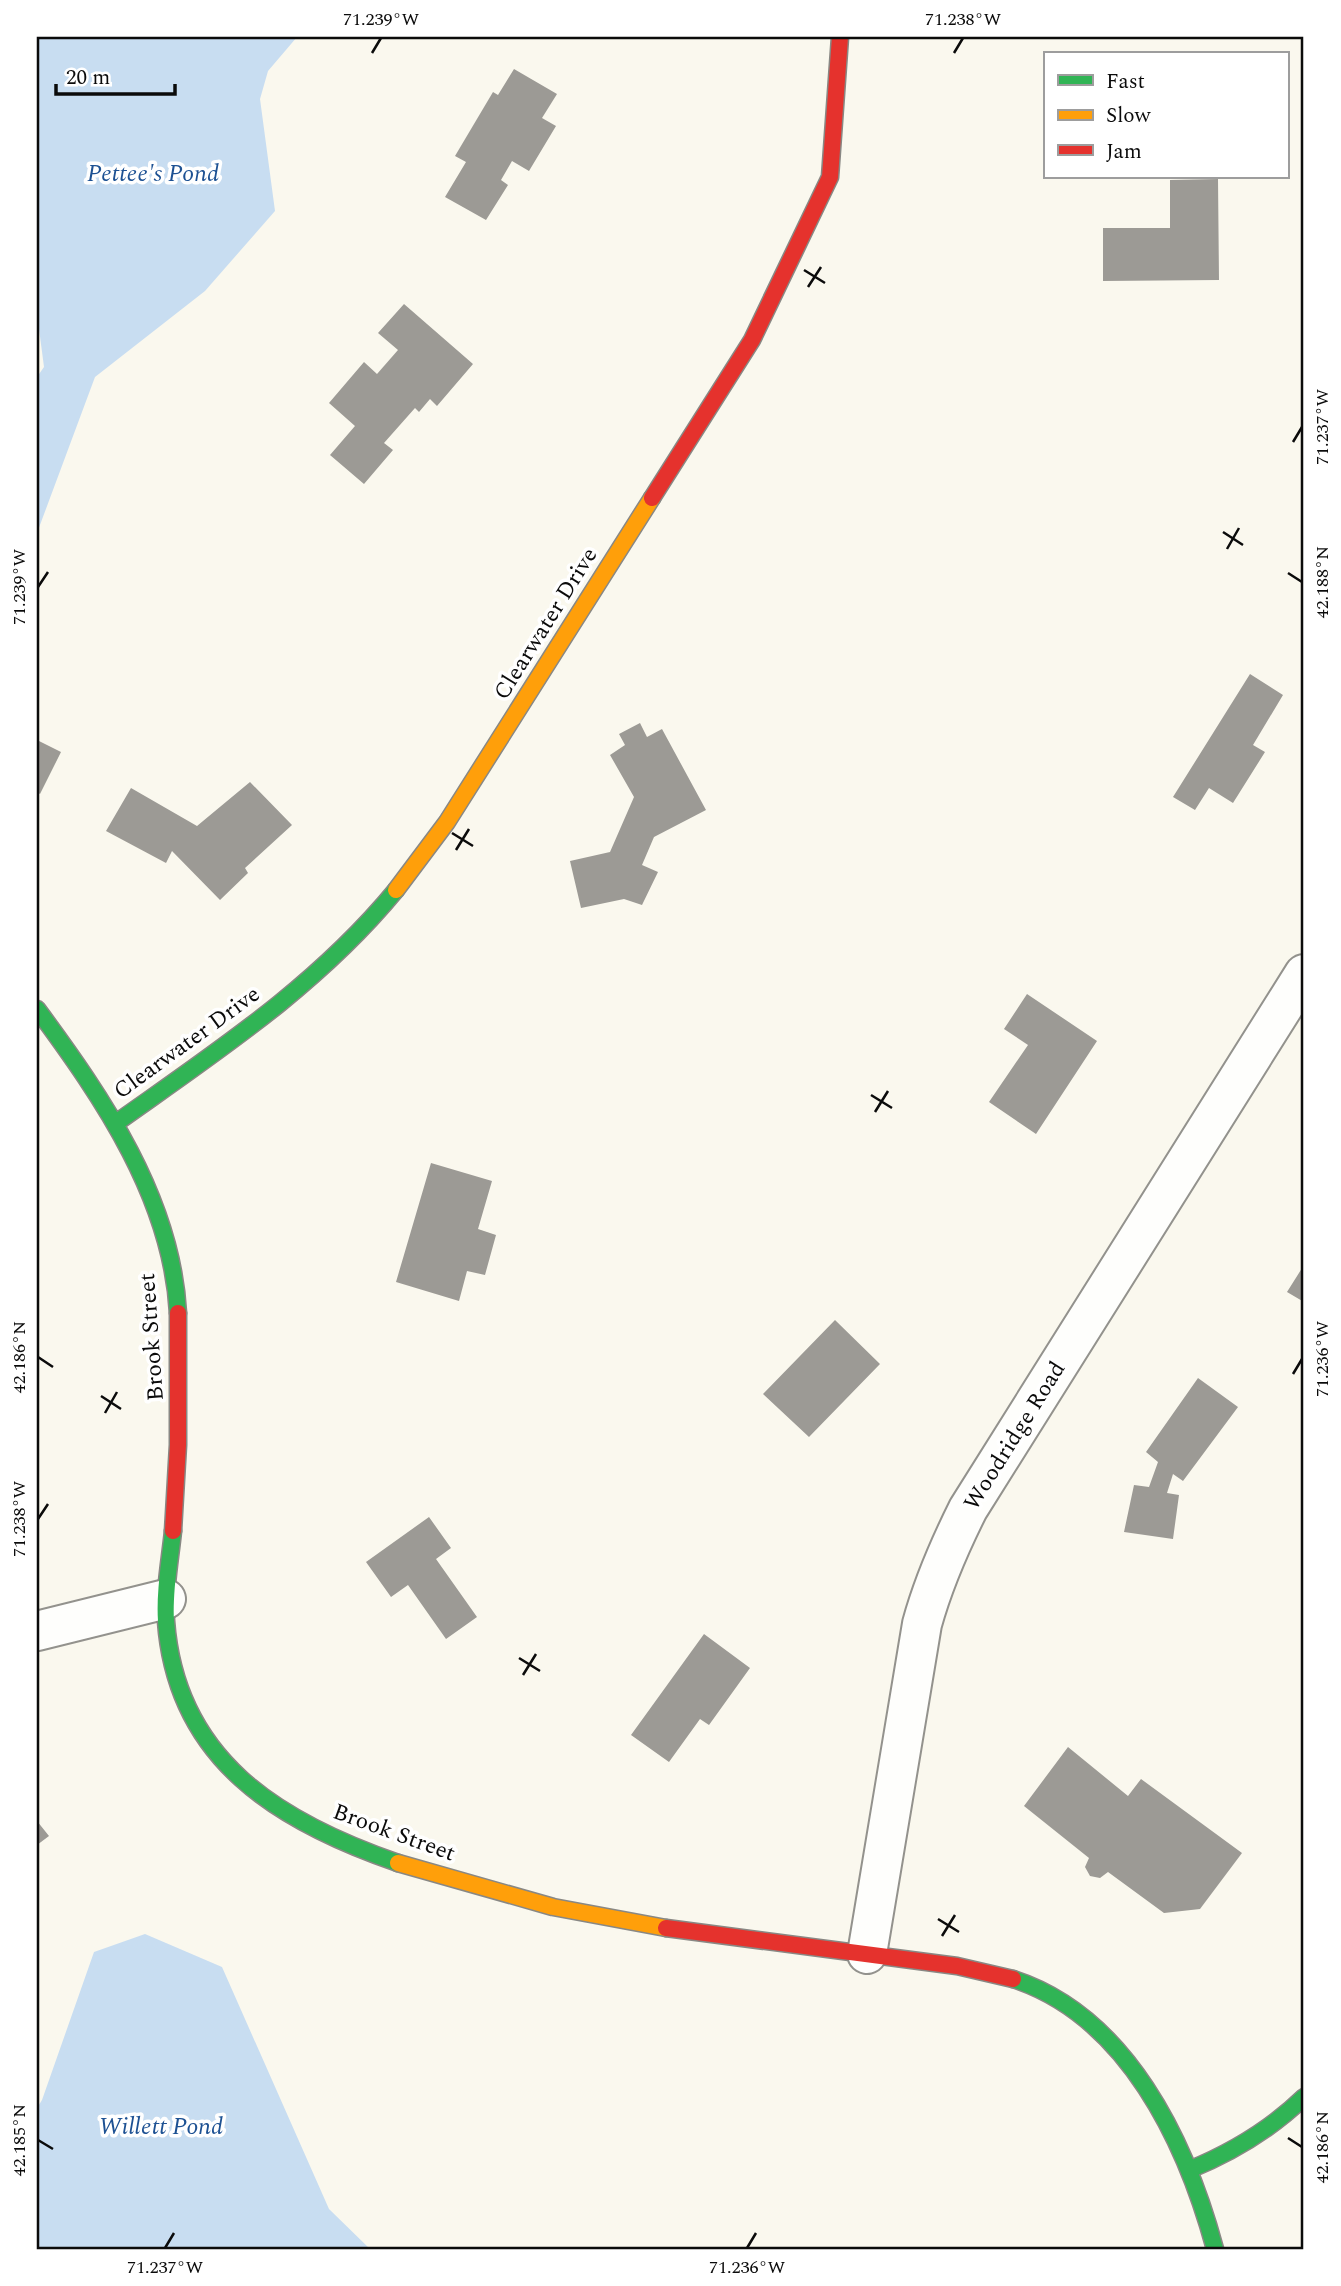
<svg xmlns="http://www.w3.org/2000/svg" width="1341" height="2286" viewBox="0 0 1341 2286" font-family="Spectral,serif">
  <rect width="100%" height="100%" fill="#faf8ee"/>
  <path fill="#c8ddf1" d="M 37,37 L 297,37 L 268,71 L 260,99 L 275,211 L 205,291 L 95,377 L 37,533 L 37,377 L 44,367 L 39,329 L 37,327 Z
    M 145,1934 L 222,1967 L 329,2209 L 370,2249 L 37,2249 L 37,2108 L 42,2100 L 94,1952 Z"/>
  <path fill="#9c9a95" d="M 514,69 L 557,94 L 542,118 L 556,126 L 529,171 L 512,161 L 501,180 L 508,185 L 486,220 L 445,197 L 466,162 L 455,156 L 493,92 L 498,95 Z
    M 1218,179 L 1219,280 L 1103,281 L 1103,228 L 1170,228 L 1170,180 Z
    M 404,304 L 473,364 L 437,406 L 430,399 L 419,412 L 415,408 L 384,443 L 393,450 L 364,484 L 330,455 L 355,426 L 329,403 L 364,362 L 377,374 L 398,350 L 378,333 Z
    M 1250,674 L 1283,695 L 1253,745 L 1265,752 L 1233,803 L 1209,788 L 1195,810 L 1173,797 Z
    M 640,723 L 647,737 L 662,729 L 706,810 L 654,837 L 642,865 L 658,872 L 642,905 L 624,899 L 581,908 L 570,861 L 610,852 L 634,797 L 610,755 L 625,745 L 619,734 Z
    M 37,740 L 61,752 L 40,794 L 37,792 Z
    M 250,782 L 292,825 L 245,868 L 248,873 L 220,900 L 172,851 L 166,863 L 106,831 L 131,788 L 197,826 Z
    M 1027,994 L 1097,1041 L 1036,1134 L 989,1102 L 1028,1045 L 1004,1029 Z
    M 431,1163 L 492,1181 L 478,1229 L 496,1235 L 485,1275 L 467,1271 L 459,1301 L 396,1282 Z
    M 1304,1265 L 1304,1302 L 1287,1292 Z
    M 835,1320 L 880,1364 L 809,1437 L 763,1394 Z
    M 1198,1378 L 1238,1407 L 1183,1481 L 1173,1474 L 1167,1493 L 1179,1495 L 1173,1539 L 1124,1532 L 1134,1485 L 1149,1487 L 1158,1462 L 1146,1452 Z
    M 429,1517 L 451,1548 L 436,1559 L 477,1617 L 446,1639 L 408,1585 L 391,1597 L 366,1562 Z
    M 704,1634 L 750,1668 L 709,1725 L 700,1719 L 669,1762 L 631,1735 Z
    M 1068,1747 L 1128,1796 L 1141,1779 L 1242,1853 L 1200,1909 L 1164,1913 L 1108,1872 L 1100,1878 L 1090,1876 L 1085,1867 L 1089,1858 L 1024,1806 Z
    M 37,1821 L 49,1836 L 37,1845 Z"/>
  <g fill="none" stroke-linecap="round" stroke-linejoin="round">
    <defs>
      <path id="street" d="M 37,1631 L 166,1599
        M 867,1954 L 922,1624 C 933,1584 949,1547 968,1509 L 1304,974"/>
      <path id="fast" d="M 37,1009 C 103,1098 172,1199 178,1313
        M 116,1123 C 216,1052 317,986 396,890
        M 173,1531 C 170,1561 164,1591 166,1621 C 176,1760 279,1822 398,1863
        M 1013,1979 C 1127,2016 1186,2142 1215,2249
        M 1189,2170 C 1233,2152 1270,2130 1304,2097"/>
      <path id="slow" d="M 396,890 L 447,822 L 652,498
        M 398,1863 L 553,1907 L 666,1928"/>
      <path id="jam" d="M 652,498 L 752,340 L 830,177 L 840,37
        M 173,1531 L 178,1445 L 178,1313
        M 666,1928 L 957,1966 L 1013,1979"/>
    </defs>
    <use href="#street" stroke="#93928d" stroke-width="42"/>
    <use href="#fast" stroke="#898884" stroke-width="19"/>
    <use href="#slow" stroke="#898884" stroke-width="19"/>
    <use href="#jam" stroke="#898884" stroke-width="19"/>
    <use href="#street" stroke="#fefefc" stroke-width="38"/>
    <use href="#fast" stroke="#30b455" stroke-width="16"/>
    <use href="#slow" stroke="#ff9f0a" stroke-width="16"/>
    <use href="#jam" stroke="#e5322d" stroke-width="16"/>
  </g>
  <path fill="none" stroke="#0b0b0b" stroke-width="2.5" d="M 372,53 L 381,38M 954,53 L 963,38M 804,270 L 825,283M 808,287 L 821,267M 1293,442 L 1302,427M 1223,532 L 1243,545M 1227,549 L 1239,528M 1288,573 L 1302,582M 38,587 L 48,572M 452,833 L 473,846M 456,850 L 469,829M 871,1095 L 892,1108M 875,1112 L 888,1091M 38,1357 L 53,1367M 1293,1374 L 1302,1359M 101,1396 L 121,1409M 105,1413 L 117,1392M 38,1519 L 48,1504M 519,1658 L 540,1671M 523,1675 L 536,1654M 938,1919 L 959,1932M 942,1936 L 955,1915M 1288,2138 L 1302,2147M 38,2140 L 53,2149M 165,2248 L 174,2233M 747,2248 L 756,2233"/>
  <g text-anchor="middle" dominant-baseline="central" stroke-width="7" stroke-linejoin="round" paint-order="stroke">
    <g font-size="23" fill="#0b0b0b" stroke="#fff">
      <text transform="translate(546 624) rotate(-58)">Clearwater Drive</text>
      <text transform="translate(187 1043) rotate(-36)">Clearwater Drive</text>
      <text transform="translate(152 1337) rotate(-94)">Brook Street</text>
      <text transform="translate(1015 1436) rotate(-58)">Woodridge Road</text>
      <text transform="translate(394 1833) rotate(20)">Brook Street</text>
    </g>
    <g font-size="24" font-style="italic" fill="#1d5193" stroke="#fff">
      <text x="153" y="174">Pettee's Pond</text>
      <text x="161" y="2127">Willett Pond</text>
    </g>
  </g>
  <rect width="1341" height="2286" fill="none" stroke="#ffffff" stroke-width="77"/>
  <rect x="1044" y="52" width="245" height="126" fill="#ffffff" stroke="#9d9d9d" stroke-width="2"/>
  <rect x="1058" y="75" width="35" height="10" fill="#30b455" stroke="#9d9d9d" stroke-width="2"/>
  <text x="1106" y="88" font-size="21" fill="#0b0b0b">Fast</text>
  <rect x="1058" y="110" width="35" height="10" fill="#ff9f0a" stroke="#9d9d9d" stroke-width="2"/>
  <text x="1106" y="122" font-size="21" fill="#0b0b0b">Slow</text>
  <rect x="1058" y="145" width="35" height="10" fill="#e5322d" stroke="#9d9d9d" stroke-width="2"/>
  <text x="1106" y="158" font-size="21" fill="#0b0b0b">Jam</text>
  <path d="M56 84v10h119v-10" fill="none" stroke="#0b0b0b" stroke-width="3.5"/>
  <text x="66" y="84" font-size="21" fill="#0b0b0b" stroke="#ffffff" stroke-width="5" paint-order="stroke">20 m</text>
  <rect x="38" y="38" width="1264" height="2210" fill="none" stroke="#0b0b0b" stroke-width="2.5"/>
  <g font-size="18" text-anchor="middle" fill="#0b0b0b">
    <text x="381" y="25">71.239°W</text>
    <text x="963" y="25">71.238°W</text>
    <text transform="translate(1322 427) rotate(-90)" y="6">71.237°W</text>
    <text transform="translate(1322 582) rotate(-90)" y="6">42.188°N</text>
    <text transform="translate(19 587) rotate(-90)" y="6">71.239°W</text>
    <text transform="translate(19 1357) rotate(-90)" y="6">42.186°N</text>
    <text transform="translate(1322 1359) rotate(-90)" y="6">71.236°W</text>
    <text transform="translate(19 1519) rotate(-90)" y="6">71.238°W</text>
    <text transform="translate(19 2140) rotate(-90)" y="6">42.185°N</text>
    <text transform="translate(1322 2147) rotate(-90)" y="6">42.186°N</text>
    <text x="165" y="2273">71.237°W</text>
    <text x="747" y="2273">71.236°W</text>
  </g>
</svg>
